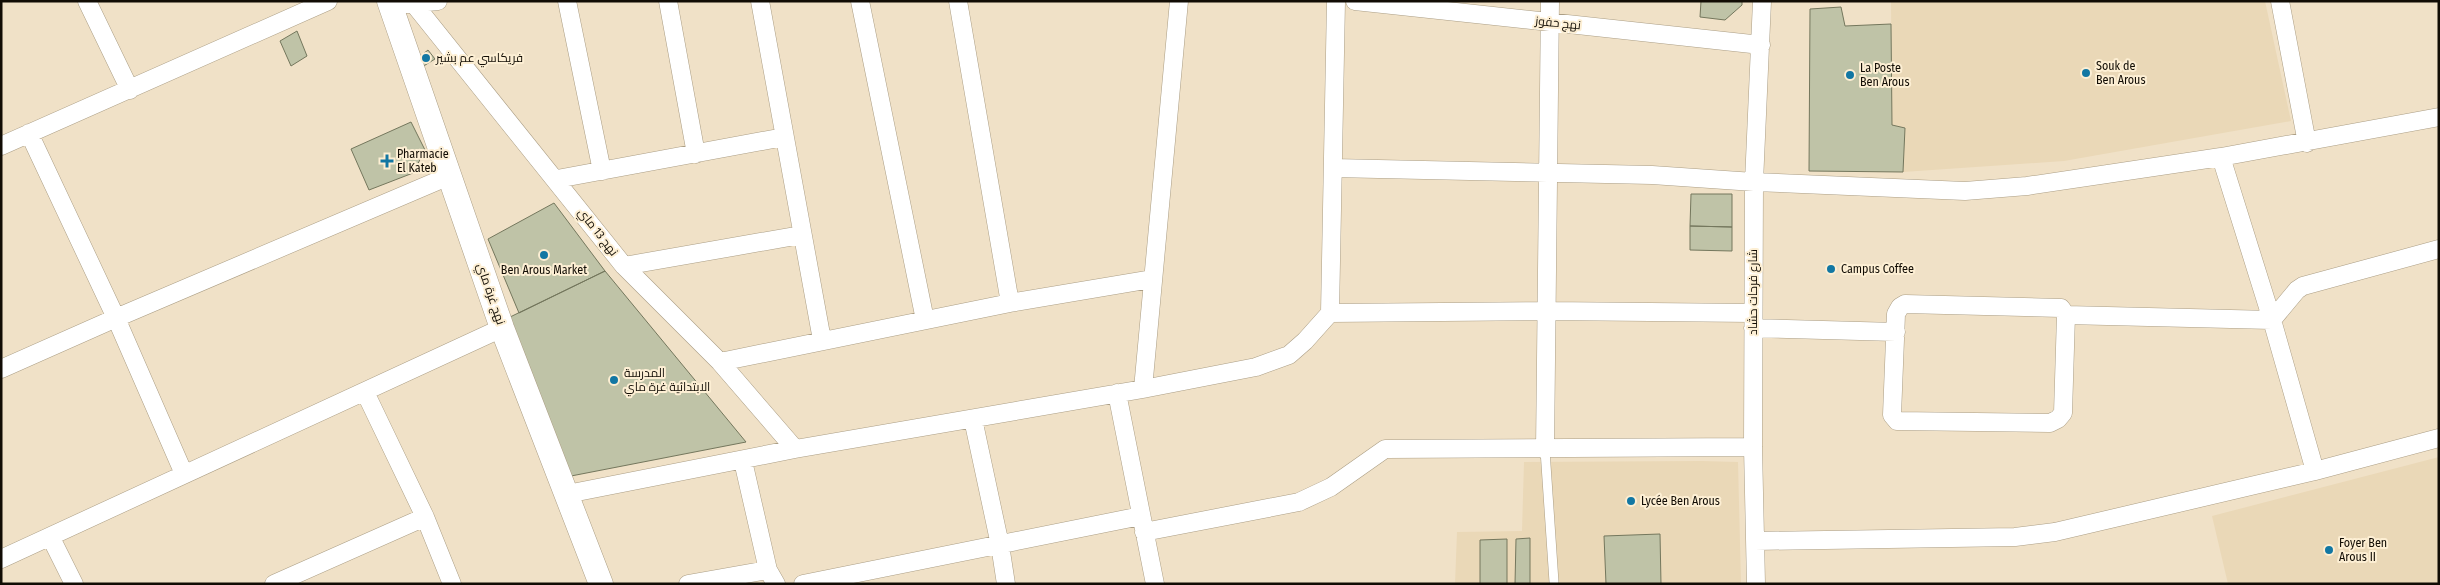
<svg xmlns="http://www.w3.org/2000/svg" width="2440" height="585" viewBox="0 0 2440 585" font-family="'Fira Sans Condensed',Cairo,sans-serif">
  <rect width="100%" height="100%" fill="#f0e1c7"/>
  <path fill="#ead8b7" d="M 1891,1 L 2265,1 L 2291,121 L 2064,161 L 1903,172 L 1905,128 L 1892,125 Z
    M 2439,457 L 2439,584 L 2228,584 L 2212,516 Z
    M 1701,461 L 1738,462 L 1741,584 L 1455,584 L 1457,532 L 1522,531 L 1524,462 Z"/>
  <path fill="#bfc3a7" stroke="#74775d" d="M 1701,1 L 1742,1 L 1742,5 L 1725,20 L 1700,17 Z
    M 1841,7 L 1845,26 L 1891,24 L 1892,125 L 1905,128 L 1903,172 L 1809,171 L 1810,9 Z
    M 297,31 L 307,56 L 291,66 L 280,41 Z
    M 428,50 L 435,59 L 422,67 L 418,58 Z
    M 411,122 L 425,150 L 413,173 L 369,190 L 351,149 Z
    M 1691,194 L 1732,194 L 1732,227 L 1690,226 Z
    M 554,203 L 605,271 L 519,313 L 488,239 Z
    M 1690,226 L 1732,227 L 1732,251 L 1690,250 Z
    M 605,271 L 746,442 L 571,476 L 508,318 Z
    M 1660,534 L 1661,584 L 1606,584 L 1604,536 Z
    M 1530,538 L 1530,584 L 1515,584 L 1516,539 Z
    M 1507,539 L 1507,584 L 1480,584 L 1480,540 Z"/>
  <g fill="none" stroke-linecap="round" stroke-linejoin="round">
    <defs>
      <path id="lane" d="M 1545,450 L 1554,582"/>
      <path id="street" d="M 87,1 L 130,90
        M 567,1 L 602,171
        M 668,1 L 696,154
        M 760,1 L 822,340
        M 860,1 L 925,320
        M 958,1 L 1010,303
        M 1355,1 L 1761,45
        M 2280,1 L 2307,143
        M 405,4 L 438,1
        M 414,4 L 624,266 L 720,362 L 795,449
        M 29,133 L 116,318 L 184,474
        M 1,146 L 328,1
        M 2221,157 L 2272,320 L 2315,471
        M 1333,168 L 1652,175 L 1754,182 L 1965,191 L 2027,186 L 2221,157 L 2439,117
        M 557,179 L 784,137
        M 624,266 L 801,235
        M 1905,304 L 2061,308 L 2066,315 L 2063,413 L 2058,419 L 2050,423 L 1897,421 L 1892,415 L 1896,314 L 1900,307 Z
        M 1330,313 L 1336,1
        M 2066,315 L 2272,320 L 2297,290 L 2303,286 L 2439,249
        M 1753,328 L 1896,332
        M 720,362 L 1010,303 L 1152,279
        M 1,369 L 116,318 L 449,176
        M 1143,389 L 1179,1
        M 365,392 L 425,517 L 452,584
        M 1117,393 L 1155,584
        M 973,419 L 1000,545 L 1006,584
        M 1545,450 L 1550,1
        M 743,461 L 768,570 L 776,584
        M 567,494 L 795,449 L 1143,389 L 1256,367 L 1289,355 L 1305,341 L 1330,313 L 1547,311 L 1753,313
        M 1144,532 L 1299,502 L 1331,487 L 1385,449 L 1753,447
        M 51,538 L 74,584
        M 1755,541 L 2015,537 L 2055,532 L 2315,471 L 2439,438
        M 1,559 L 502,328
        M 274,584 L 425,517
        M 688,584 L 768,570
        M 803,584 L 1141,516
        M 1756,584 L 1753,447 L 1754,182 L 1762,1"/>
      <path id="secondary" d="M 389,1 L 502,328 L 601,584"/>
    </defs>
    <use href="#lane" stroke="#ab9e85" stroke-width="10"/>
    <use href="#street" stroke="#ab9e85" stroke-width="19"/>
    <use href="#secondary" stroke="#ab9e85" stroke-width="25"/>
    <use href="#lane" stroke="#fff" stroke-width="9"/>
    <use href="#street" stroke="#fff" stroke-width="18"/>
    <use href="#secondary" stroke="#fff" stroke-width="24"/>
  </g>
  <g fill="#1277a3" stroke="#fdefd4" stroke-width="2">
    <circle cx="426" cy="58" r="5"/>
    <circle cx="2086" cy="73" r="5"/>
    <circle cx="1850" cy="75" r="5"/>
    <path d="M384.5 153.5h5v5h5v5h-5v5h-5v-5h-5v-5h5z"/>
    <circle cx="544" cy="255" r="5"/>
    <circle cx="1831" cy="269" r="5"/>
    <circle cx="614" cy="380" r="5"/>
    <circle cx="1631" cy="501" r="5"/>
    <circle cx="2329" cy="550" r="5"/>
  </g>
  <g text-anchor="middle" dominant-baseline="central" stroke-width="4" stroke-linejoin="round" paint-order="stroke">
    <g font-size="12" fill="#110c04" stroke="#fdefd4">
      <text transform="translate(1558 23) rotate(6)">نهج حفوز</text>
      <text transform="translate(598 232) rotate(52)">نهج 13 ماي</text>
      <text transform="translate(1753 292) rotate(-90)">شارع فرحات حشاد</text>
      <text transform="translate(491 294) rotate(71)">نهج غرة ماي</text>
    </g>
    <g font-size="12" fill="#110c04" stroke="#fdefd4" text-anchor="start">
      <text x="436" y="58">فريكاسي عم بشير</text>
      <text x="2096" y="66">Souk de<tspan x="2096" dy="14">Ben Arous</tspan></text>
      <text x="1860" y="68">La Poste<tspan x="1860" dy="14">Ben Arous</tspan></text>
      <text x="397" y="154">Pharmacie<tspan x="397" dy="14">El Kateb</tspan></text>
      <text x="1841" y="269">Campus Coffee</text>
      <text x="544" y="270" text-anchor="middle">Ben Arous Market</text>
      <text x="624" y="373">المدرسة<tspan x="624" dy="14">الابتدائية غرة ماي</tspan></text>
      <text x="1641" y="501">Lycée Ben Arous</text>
      <text x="2339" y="543">Foyer Ben<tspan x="2339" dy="14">Arous II</tspan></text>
    </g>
  </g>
  <rect width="2440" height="585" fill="none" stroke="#110c04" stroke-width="5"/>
</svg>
